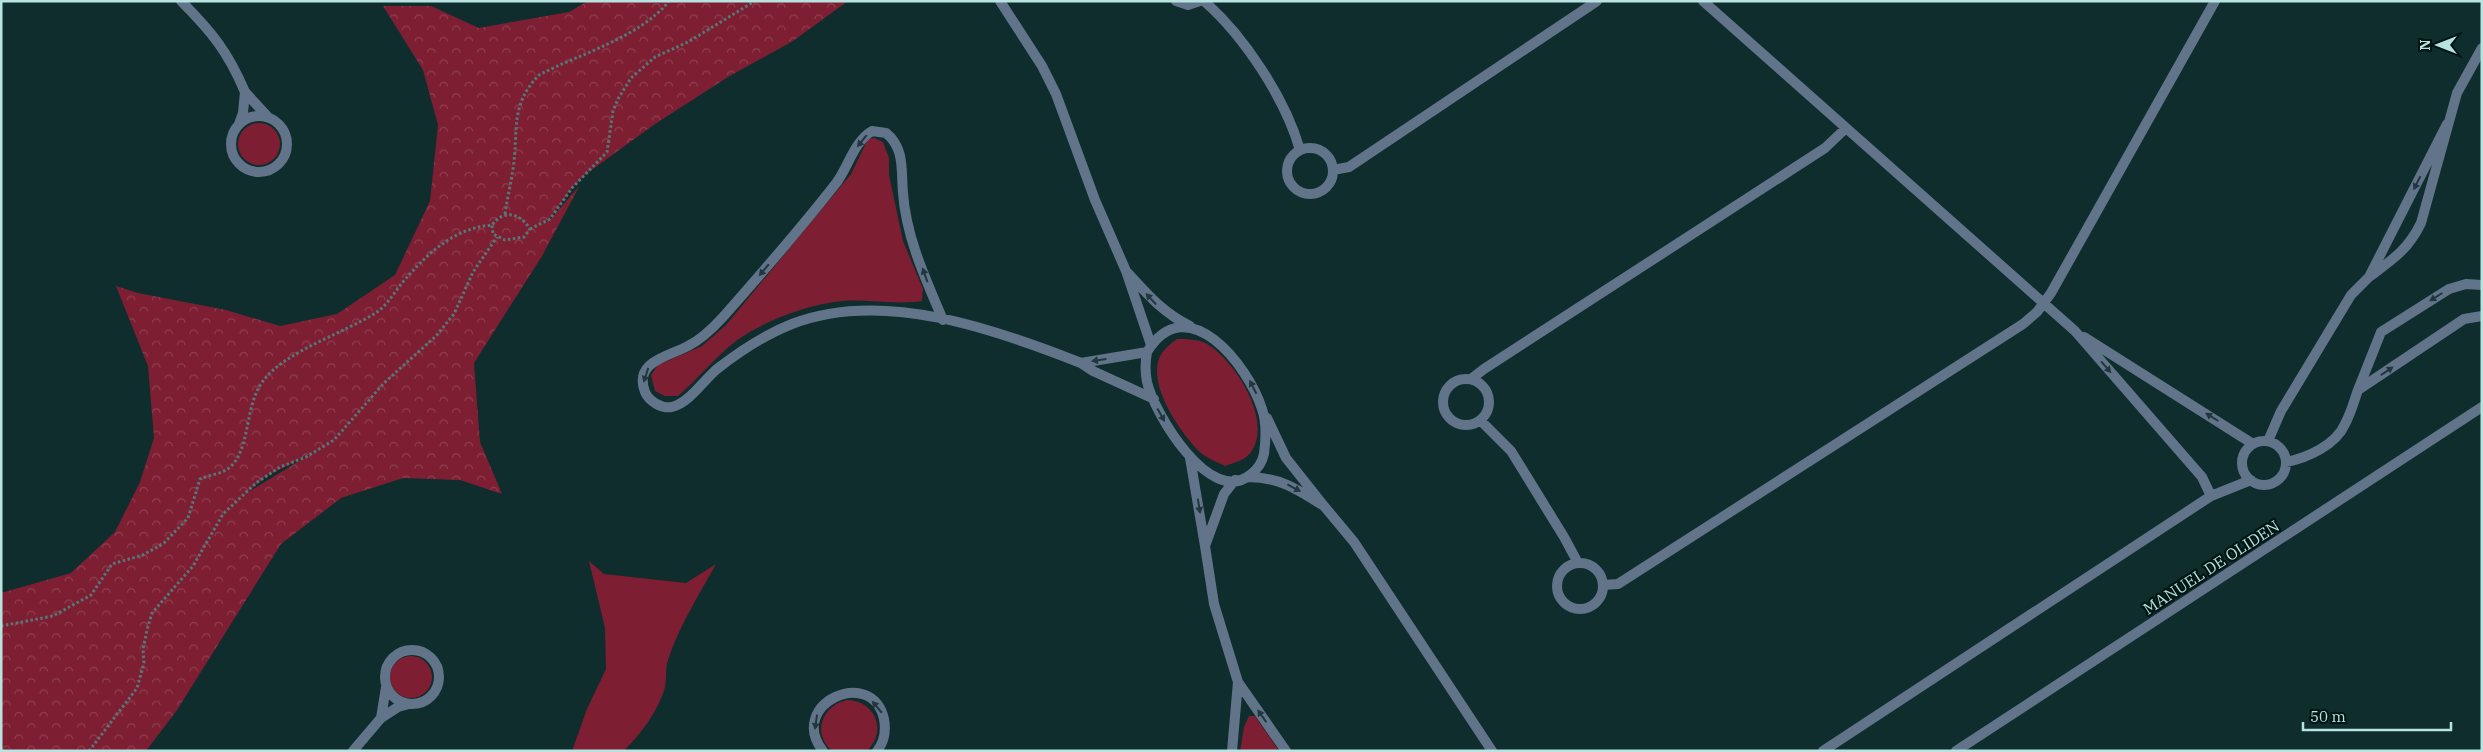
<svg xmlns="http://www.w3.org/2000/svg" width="2483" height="752" viewBox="0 0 2483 752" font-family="'IBM Plex Serif',serif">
  <defs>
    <pattern id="park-crowns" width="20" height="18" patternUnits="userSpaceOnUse" patternTransform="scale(1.25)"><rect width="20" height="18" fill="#7e1e33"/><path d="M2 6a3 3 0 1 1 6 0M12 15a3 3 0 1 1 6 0" fill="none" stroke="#8e3f50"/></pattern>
  </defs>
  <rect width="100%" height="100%" fill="#0e2d2c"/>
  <path fill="#7e1e33" d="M238 144a21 21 0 1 1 42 0a21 21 0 1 1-42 0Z
    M 874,138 L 883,142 L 889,158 L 889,175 L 903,241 L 923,289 L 922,301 C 895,305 869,299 842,301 C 809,304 763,321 736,341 C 715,357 698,379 678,396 L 665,396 L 655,391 L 651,375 L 658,365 L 702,346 L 726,325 L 851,174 L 868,139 Z
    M 1177,339 C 1187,339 1198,339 1207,344 C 1234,360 1271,417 1253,449 C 1247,460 1236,462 1225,466 C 1217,462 1207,458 1201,453 C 1181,434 1151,390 1158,362 C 1161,351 1169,345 1177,339 Z
    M 589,561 L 604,574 L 686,583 L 716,564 C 699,595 679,626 668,660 C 665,668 667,678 665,687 C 658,712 641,733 624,751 L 572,751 L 587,709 L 606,669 L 605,628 Z
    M390 677a21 21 0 1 1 42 0a21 21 0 1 1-42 0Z
    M 847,700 C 875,701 888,730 867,751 L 832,751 C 811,733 823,705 847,700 Z
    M 1249,716 L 1255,716 L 1279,751 L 1240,751 L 1244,727 Z"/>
  <path fill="url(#park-crowns)" fill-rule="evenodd" d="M 588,1 L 848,1 L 793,41 L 728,77 L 655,124 L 586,174 L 572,188 L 550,219 L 541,224 L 550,220 L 580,185 L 542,256 L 474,363 L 480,442 L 502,494 L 460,480 L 403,478 L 341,498 L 281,544 L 177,710 L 146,751 L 1,751 L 1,593 L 71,573 L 115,532 L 140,482 L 154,438 L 148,366 L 116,286 L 138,293 L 226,310 L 280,326 L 337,314 L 395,275 L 430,201 L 438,125 L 423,70 L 383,6 L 431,6 L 479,28 L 569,12 ZM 314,452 L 250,491 L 249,491 L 265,477 Z"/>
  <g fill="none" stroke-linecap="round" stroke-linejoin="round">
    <path stroke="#557978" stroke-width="3" stroke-dasharray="2.5 2.5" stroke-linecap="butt" d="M 505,214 C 507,199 511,184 513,169 C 519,131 509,106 539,75 C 579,54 641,37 669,1
      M 530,229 L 550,219 L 572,188 L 607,152 L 613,111 L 618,99 L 631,78 L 655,57 L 688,42 L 755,1
      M 1,626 L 53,616 L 91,595 L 112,564 L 143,555 L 164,543 L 188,518 L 200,479 C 209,475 221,474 229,468 C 251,450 244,406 263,381 C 285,351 345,333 377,312 C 387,305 394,293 402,283 C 426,255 453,228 492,225 C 504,209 520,213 530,229 L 524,237 L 505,240 L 493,234 L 492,225
      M 89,751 L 137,688 L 144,663 L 143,649 L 147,630 L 152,613 L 193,566 L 223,514 L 256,483 L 280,467 L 306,457 L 334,440 L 384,383 L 436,336 L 454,314 L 473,272 L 497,237"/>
    <path stroke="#62748a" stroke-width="10" d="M 181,1 C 212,32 228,52 245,92
      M 1000,1 L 1042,66 L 1056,94 L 1095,200 L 1126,271
      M 1176,1 L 1188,5 L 1200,1
      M 1204,1 C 1244,36 1285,98 1300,150
      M 1703,1 L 2075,331 L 2202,477 L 2211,496
      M231 144a28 28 0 1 1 56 0a28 28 0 1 1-56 0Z
      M 239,124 L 243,113 L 245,92 L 267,116
      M 2447,124 L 2369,277 C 2392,260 2408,250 2421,223 L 2457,93 L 2482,48
      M1287 171a23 23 0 1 1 46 0a23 23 0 1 1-46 0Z
      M 1333,170 L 1349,167 L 1597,1
      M 2482,285 L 2466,284 L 2449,289 L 2381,332 L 2358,390 L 2464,319 L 2482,316
      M 943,320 C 926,280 906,237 903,193 C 901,171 905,148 886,133 L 872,131 C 854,142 849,165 837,182 C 801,228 762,273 723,317 C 713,328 702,339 688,346 C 670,356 633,361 645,392 C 649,401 661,409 672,407 C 690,402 703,381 717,369 C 740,351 764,335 792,324 C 882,289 995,329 1081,363
      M 2084,337 L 2253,444
      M 1151,345 L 1126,271 C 1146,293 1163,313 1190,326
      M 1147,352 C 1145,363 1145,372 1147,382 C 1154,413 1210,507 1250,475 C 1257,470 1262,463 1264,454 C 1266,439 1267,423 1262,409 C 1248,365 1187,287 1147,352 L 1081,363 L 1093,371 L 1154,399
      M 1471,379 L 1484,369 L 1825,148 L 1846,128
      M1443 402a23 23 0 1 1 46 0a23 23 0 1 1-46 0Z
      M 1481,421 L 1511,451 L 1564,537 L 1578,563
      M2242 463a22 22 0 1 1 44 0a22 22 0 1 1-44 0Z
      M 2268,441 L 2281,411 L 2351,295 L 2369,277
      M 1190,458 L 1205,546 L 1224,494 L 1235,480
      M 2286,462 C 2307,458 2336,445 2345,424 C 2351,413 2354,401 2358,390
      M 1247,477 C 1280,477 1297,489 1324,506 L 1286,458 L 1267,418
      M 1324,506 L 1354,542 L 1492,751
      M 1205,546 L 1214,604 L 1238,682 L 1286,751
      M1557 586a23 23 0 1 1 46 0a23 23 0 1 1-46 0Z
      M 1603,585 L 1618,584 L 2023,324 L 2037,312 L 2051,293 L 2215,1
      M385 677a27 27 0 1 1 54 0a27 27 0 1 1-54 0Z
      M 386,687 L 381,718 L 398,707 L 409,704
      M 353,751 L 381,718
      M 823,751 C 786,704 872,665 884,719 C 886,730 885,741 877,751
      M 1232,751 L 1238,682
      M 1823,751 L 2211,496 L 2251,480
      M 1956,751 L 2482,407"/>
  </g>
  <defs><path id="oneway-solid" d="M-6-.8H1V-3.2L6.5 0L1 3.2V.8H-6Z" transform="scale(1.25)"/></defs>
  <g fill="#22363d">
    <use href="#oneway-solid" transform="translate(862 141) rotate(129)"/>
    <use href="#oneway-solid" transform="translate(2417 183) rotate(117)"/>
    <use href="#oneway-solid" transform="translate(764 270) rotate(130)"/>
    <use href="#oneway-solid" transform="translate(925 275) rotate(-110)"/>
    <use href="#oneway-solid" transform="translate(2436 297) rotate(148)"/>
    <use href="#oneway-solid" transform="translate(1151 299) rotate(-133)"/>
    <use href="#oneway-solid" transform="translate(1099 360) rotate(172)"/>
    <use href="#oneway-solid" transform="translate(2106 367) rotate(49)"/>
    <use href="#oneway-solid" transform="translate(2387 371) rotate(-34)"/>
    <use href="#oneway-solid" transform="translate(646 375) rotate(108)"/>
    <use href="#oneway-solid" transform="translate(1253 387) rotate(-117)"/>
    <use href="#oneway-solid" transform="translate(1161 415) rotate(61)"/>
    <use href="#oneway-solid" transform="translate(2212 417) rotate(-148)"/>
    <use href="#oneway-solid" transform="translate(1294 488) rotate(28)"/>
    <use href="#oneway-solid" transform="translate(1199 506) rotate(81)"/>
    <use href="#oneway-solid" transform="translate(877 707) rotate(-130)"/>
    <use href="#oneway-solid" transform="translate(1262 716) rotate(-125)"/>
    <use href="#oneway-solid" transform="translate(816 722) rotate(98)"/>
  </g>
  <g text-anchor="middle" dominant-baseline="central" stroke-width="4.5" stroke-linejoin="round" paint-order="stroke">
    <g font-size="16" fill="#b8e3e1" stroke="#001514">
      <text transform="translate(2211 567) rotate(-33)">MANUEL DE OLIDEN</text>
    </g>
  </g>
  <rect width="2483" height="752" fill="none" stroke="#b8e3e1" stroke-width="5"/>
  <g transform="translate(2438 45) rotate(270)" stroke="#001514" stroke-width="4" paint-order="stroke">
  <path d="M0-4L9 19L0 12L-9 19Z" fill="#b8e3e1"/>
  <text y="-8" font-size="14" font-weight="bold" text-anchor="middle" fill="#b8e3e1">N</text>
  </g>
  <path d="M2303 722v8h148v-8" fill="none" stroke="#b8e3e1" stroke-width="2.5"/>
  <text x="2310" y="722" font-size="15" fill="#b8e3e1" stroke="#001514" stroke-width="4" paint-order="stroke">50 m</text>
</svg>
